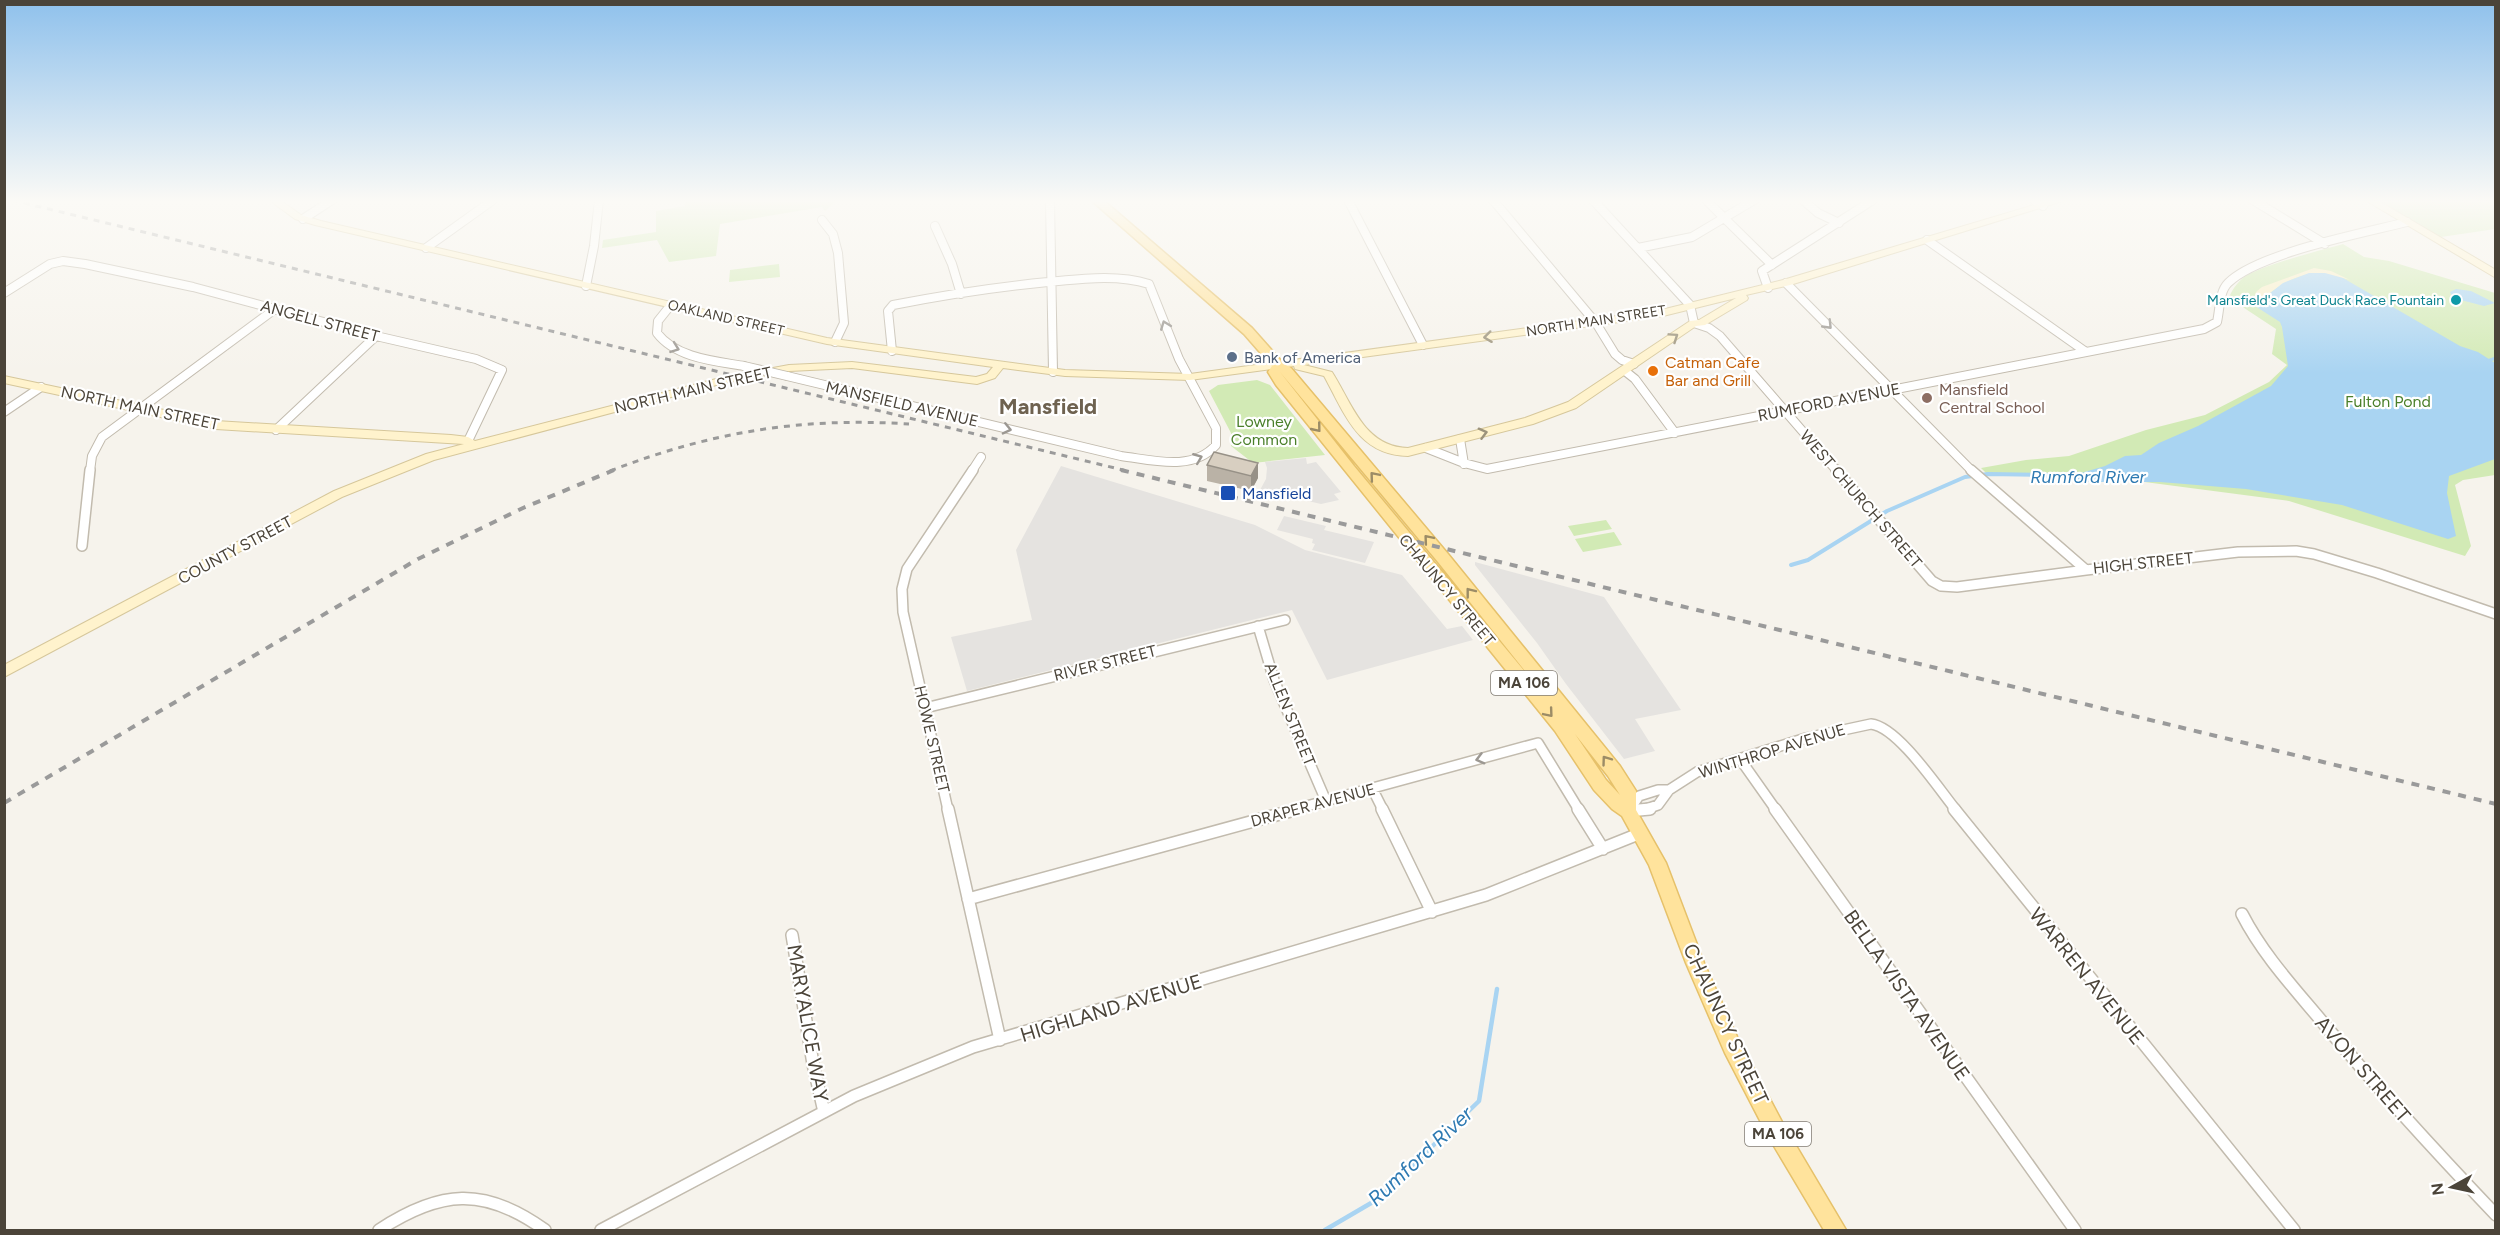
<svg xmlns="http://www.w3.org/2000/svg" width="2500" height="1235" viewBox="0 0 2500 1235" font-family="Figtree,sans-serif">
  <rect width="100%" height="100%" fill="#f6f3ec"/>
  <path fill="#d2eab5" d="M 686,200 L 837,200 L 825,211 L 822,207 L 720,224 L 716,256 L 669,262 L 657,240 L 602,248 L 603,240 L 656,232 L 656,211 L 685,206 Z
    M 2378,200 L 2495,200 L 2495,229 L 2441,237 Z
    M 2343,244 L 2364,257 L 2389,261 L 2495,293 L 2495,475 L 2463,480 L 2455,485 L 2471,546 L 2465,556 L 2289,501 L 2068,472 L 1989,476 L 1981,468 L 2026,460 L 2069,456 L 2146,430 L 2205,415 L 2269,382 L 2287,365 L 2272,354 L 2276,329 L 2229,298 C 2231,291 2237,283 2243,278 C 2261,265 2319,251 2343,244 Z
    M 779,264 L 780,277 L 729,282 L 730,270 Z
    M 1257,380 L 1270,385 L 1325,455 L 1253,463 L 1231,446 L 1231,433 L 1209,391 L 1218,385 Z
    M 1606,520 L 1612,529 L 1574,536 L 1568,526 Z
    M 1614,532 L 1622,545 L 1583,552 L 1575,539 Z"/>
  <path fill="#f9efc9" d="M 2314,268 L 2331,271 L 2350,280 C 2306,268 2293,275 2258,302 L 2254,298 L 2256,292 L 2262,287 Z"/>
  <path fill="#e5e3e0" d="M 1306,458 L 1307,464 L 1316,462 L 1341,492 L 1334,494 L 1339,500 L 1321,504 L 1260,490 L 1266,479 L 1267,468 L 1265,462 Z
    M 1061,466 L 1255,525 L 1305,550 L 1402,575 L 1447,629 L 1462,626 L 1473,640 L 1327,680 L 1292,610 L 967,691 L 951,637 L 1032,620 L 1016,550 Z
    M 1284,516 L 1326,526 L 1324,530 L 1374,542 L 1365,563 L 1312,550 L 1315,544 L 1312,543 L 1313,539 L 1277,530 Z
    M 1475,562 L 1604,597 L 1681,710 L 1635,719 L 1655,751 L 1624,759 L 1566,684 L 1537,643 L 1475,565 Z"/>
  <path fill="#a9d4f2" d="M 2309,273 L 2325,273 L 2343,278 L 2460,346 L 2478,352 L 2495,363 L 2495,459 L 2449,476 L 2447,493 L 2456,536 L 2448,539 L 2342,505 L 2246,489 L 2160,482 L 2087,482 L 2046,479 L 2036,476 L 2039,473 L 2081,473 L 2105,466 L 2125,456 L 2141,455 L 2159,443 L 2198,426 L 2271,386 L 2288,366 L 2282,327 L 2280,322 L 2255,306 L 2256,304 L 2283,283 Z
    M 2456,289 L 2471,291 L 2495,303 L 2484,306 L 2453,298 L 2450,292 Z"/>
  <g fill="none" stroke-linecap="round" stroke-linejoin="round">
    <path stroke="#a9d4f2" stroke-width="3" d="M 2487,361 L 2496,358"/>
    <path stroke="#a9d4f2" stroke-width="4" d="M 1791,565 L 1808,560 L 1887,511 L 1965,477 L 1988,474 L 2041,475"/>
    <path stroke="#a9d4f2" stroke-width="4.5" d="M 1325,1230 L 1378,1199 L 1479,1101 L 1497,989"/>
    <defs>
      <path id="street-far2" d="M 1050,200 L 1053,372
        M 1348,200 L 1423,345
        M 1493,200 L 1596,323 L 1615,354 L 1622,360 L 1634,364
        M 1593,200 L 1690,305 L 1694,323 L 1709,328 L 1720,336 L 1837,471
        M 1706,200 L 1772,265
        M 1803,200 L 1818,213 L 1839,223
        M 2034,200 L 2043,206
        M 2253,200 L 2325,244
        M 303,219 L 332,200
        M 822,220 L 833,234 L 838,253 L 844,323 L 835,342
        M 935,226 L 952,264 L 961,294
        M 1927,240 L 2086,352
        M 426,248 L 493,200
        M 1638,248 L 1692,237 L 1754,200
        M 1786,283 L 1972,471
        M 586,286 L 594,246 L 599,200
        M 1768,288 L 1762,271 L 1873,200
        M 4,293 L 50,264 L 63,261 L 85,264 L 193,287 L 376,336 L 476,359 L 502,370 L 468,441
        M 670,306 L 658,321 L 657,333 C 676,358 714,361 744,366
        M 1625,371 L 1635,379 L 1675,433
        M 787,376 L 1121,456 C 1153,460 1192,472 1216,445 L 1216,428 L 1179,359 L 1149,284 C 1117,274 1081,279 1048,282 C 996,287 944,295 893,305 L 888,311 L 892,351
        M 4,412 L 41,387
        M 276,430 L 376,336
        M 1460,439 L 1464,464
        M 1426,448 L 1464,463 L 1487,469 L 2204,329 L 2217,322 C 2220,309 2219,292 2228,283 C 2258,253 2364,233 2407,222
        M 90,471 L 92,456 L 102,437 L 275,309
        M 972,471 L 981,457"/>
      <path id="street-far1" d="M 1836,470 L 1932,581 L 1941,586 L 1957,587 L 2086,570
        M 1971,470 L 2086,570 L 2238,552 L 2296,551 L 2314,554 L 2377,573 L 2496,614
        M 82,546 L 90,470
        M 1258,626 L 1274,680 L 1326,801
        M 925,708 L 1285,620
        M 1740,759 L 1776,810
        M 1372,788 L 1383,810
        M 1630,809 L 1639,796 L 1658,790 L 1669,790 L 1697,772 L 1806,738 L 1871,724 C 1898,727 1938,788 1956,810
        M 948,810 L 903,612 L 902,589 L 907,569 L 973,470
        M 1292,810 L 1538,743 L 1579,810
        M 1643,810 L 1658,805 L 1669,790"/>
      <path id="street" d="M 948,809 L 1000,1040
        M 1382,809 L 1432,912
        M 1578,809 L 1603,849
        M 1775,809 L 2075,1230
        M 1954,809 L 2294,1230
        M 1628,811 L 1650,809
        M 968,899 L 1298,809
        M 2242,914 C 2263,955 2295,989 2324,1024 C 2379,1090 2437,1153 2496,1215
        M 792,935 L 813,1064 L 824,1112
        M 379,1230 C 440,1190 484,1186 545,1230
        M 601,1230 L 854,1096 L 973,1047 L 1486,895 L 1641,833"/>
      <path id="secondary" d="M 269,200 L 280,200 L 301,215 L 321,221 L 827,338 L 1065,370 L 1190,374 L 1661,310 L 1783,280 L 2051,200 L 2066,200 L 1790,285 L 1746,295 L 1748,298 L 1747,300 L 1705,325 L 1696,326 L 1576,408 L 1533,424 L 1408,456 C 1358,455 1345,414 1324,376 L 1295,369 L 1294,366 L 1190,380 L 1065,376 L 1003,368 L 995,378 L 977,384 L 852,368 L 789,371 L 724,383 L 434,460 L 342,497 L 4,677 L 4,665 L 334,491 L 426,454 L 464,444 L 216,429 L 4,383 L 4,376 L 216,421 L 451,435 L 468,437 L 475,441 L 724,377 L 789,365 L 852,362 L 976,377 L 987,374 L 993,367 L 827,344 L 315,225 L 295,219 ZM 1736,298 L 1699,320 L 1690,321 L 1568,402 L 1525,418 L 1408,448 C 1364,447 1352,403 1332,372 L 1304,365 L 1663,316 Z
        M 2365,200 L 2377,200 L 2496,270 L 2496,278 Z"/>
      <path id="primary" d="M 1091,200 L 1103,200 L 1252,328 L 1283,363 L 1291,368 L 1448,554 L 1620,766 L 1636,791 L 1636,810 L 1666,863 L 1704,963 L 1739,1041 L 1782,1122 L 1846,1230 L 1824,1230 L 1768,1136 L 1725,1053 L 1686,963 L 1649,865 L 1622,816 L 1612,809 L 1594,790 L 1555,731 L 1276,385 L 1268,372 L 1272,366 L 1244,334 ZM 1280,372 L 1438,562 L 1541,691 L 1354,466 ZM 1575,734 L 1608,776 L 1620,795 L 1606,780 Z"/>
    </defs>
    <use href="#street-far2" stroke="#c2bbae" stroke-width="10"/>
    <use href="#street-far1" stroke="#c2bbae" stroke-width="12"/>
    <use href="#street" stroke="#c2bbae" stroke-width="14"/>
    <use href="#secondary" stroke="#d6c79b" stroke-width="2"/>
    <use href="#primary" stroke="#e6c16a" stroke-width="3"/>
    <use href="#street-far2" stroke="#fff" stroke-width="8"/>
    <use href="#street-far1" stroke="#fff" stroke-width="9"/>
    <use href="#street" stroke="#fff" stroke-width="11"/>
    <use href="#secondary" fill="#fff3cd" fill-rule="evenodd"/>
    <use href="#primary" fill="#ffe39c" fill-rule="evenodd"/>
    <path stroke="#9a9a9a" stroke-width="3" stroke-dasharray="6 6" stroke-linecap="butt" d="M 12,200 L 1127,471
      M 610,471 C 711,432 801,417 909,424"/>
    <path stroke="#9a9a9a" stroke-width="4" stroke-dasharray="8 8" stroke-linecap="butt" d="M 1121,470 L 2496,804
      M 4,803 L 418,559 L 523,508 L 614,470"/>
    <defs>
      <path id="street-bridge" d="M 744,366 L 787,376"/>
    </defs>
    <use href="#street-bridge" stroke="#c2bbae" stroke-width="10" stroke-linecap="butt"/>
    <use href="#street-bridge" stroke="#fff" stroke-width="8"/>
  </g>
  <path fill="#bab2a6" d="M 1258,463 L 1258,478 L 1251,491 L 1207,481 L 1207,465 Z"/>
  <path fill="#979187" d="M 1258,463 L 1258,478 L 1251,491 L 1251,476 Z"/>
  <path fill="#d8cfc1" stroke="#979187" stroke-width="1.5" d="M 1214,452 L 1258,463 L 1251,476 L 1207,465 Z"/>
  <defs><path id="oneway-chevron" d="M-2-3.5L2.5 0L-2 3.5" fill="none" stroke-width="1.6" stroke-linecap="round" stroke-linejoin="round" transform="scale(1.5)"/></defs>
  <g stroke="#9c9892">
    <use href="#oneway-chevron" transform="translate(1165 325) rotate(-111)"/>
    <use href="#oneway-chevron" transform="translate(1828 325) rotate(46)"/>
    <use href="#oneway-chevron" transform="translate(675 348) rotate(20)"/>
    <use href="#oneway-chevron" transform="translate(1007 429) rotate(13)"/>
    <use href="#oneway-chevron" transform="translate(1198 458) rotate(-22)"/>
    <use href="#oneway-chevron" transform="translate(1480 759) rotate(165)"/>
  </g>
  <g stroke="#9c937c">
    <use href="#oneway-chevron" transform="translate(1488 337) rotate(173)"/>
    <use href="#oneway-chevron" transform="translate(1674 337) rotate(-34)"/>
    <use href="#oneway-chevron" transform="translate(1483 433) rotate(-15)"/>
  </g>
  <g stroke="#9c8c66">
    <use href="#oneway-chevron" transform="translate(1317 428) rotate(51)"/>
    <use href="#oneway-chevron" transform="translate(1374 476) rotate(-130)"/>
    <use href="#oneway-chevron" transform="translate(1428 539) rotate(-130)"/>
    <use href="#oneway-chevron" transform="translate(1470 592) rotate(-128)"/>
    <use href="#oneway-chevron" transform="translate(1549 713) rotate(50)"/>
    <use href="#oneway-chevron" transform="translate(1606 760) rotate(-126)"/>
  </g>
  <linearGradient id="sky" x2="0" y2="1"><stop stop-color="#8fc1ec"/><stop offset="0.54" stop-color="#fbfaf6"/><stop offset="1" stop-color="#fbfaf6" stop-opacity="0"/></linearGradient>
  <rect width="2500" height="373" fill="url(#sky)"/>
  <circle fill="#0f9aa8" stroke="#fff" stroke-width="2" cx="2456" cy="300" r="6"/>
  <circle fill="#5c6f8a" stroke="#fff" stroke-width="2" cx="1232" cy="357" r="6"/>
  <circle fill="#e8710a" stroke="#fff" stroke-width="2" cx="1653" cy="371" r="6"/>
  <circle fill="#8d6e63" stroke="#fff" stroke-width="2" cx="1927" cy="398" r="6"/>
  <rect fill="#1a4fb4" stroke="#fff" stroke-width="2" x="1220" y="485" width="16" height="16" rx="3"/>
  <g text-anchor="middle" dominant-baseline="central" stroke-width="4.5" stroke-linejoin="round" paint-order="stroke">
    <g font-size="14" fill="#0d838f" stroke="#fff" text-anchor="end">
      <text x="2444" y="300">Mansfield's Great Duck Race Fountain</text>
    </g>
    <g font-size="14" fill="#4b4439" stroke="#fff">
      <text transform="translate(726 318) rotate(13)">OAKLAND STREET</text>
      <text transform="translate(1596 321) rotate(-9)">NORTH MAIN STREET</text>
    </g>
    <g fill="#fff" stroke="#817c74" stroke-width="1.5">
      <rect x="1491" y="671" width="66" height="24" rx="4.5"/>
      <rect x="1745" y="1122" width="66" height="24" rx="4.5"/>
    </g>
    <g font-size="15" font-weight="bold" fill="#4b4439">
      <text x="1524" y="683">MA 106</text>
      <text x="1778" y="1134">MA 106</text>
    </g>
    <g font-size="16" fill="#4b4439" stroke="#fff">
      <text transform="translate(320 321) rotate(15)">ANGELL STREET</text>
      <text transform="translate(693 390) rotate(-13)">NORTH MAIN STREET</text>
      <text transform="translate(1829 402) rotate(-11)">RUMFORD AVENUE</text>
      <text transform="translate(902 404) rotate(13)">MANSFIELD AVENUE</text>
      <text transform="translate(140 408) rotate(12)">NORTH MAIN STREET</text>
      <text transform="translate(1861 499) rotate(49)">WEST CHURCH STREET</text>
      <text transform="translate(235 550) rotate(-28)">COUNTY STREET</text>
      <text transform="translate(2143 563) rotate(-6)">HIGH STREET</text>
      <text transform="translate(1447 590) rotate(50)">CHAUNCY STREET</text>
      <text transform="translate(1105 663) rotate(-14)">RIVER STREET</text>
      <text transform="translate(1290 714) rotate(68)">ALLEN STREET</text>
      <text transform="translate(932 739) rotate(77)">HOWE STREET</text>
      <text transform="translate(1772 751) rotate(-17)">WINTHROP AVENUE</text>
      <text transform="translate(1313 805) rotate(-15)">DRAPER AVENUE</text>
    </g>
    <g font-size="16" fill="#4e5e75" stroke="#fff" text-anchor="start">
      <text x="1244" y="357">Bank of America</text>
    </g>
    <g font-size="16" fill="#c56008" stroke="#fff" text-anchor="start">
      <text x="1665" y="362">Catman Cafe<tspan x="1665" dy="18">Bar and Grill</tspan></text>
    </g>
    <g font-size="16" fill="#785e54" stroke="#fff" text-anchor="start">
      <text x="1939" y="389">Mansfield<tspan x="1939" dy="18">Central School</tspan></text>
    </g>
    <g font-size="16" fill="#4a7f2a" stroke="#fff">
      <text x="2388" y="401">Fulton Pond</text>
      <text x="1264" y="421">Lowney<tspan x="1264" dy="18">Common</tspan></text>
    </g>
    <g font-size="16" fill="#164399" stroke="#fff" text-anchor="start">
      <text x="1242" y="493">Mansfield</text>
    </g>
    <g font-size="18" font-style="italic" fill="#2e7ab2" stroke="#fff">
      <text x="2088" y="477">Rumford River</text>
    </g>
    <g font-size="20" fill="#4b4439" stroke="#fff">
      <text transform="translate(2087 976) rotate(51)">WARREN AVENUE</text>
      <text transform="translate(1907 995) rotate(55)">BELLA VISTA AVENUE</text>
      <text transform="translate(1111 1008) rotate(-17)">HIGHLAND AVENUE</text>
      <text transform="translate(808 1023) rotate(80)">MARYALICE WAY</text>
      <text transform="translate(1726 1024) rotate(65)">CHAUNCY STREET</text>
      <text transform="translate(2363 1069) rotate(49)">AVON STREET</text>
    </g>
    <g font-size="21" font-style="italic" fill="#2e7ab2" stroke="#fff">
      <text transform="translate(1420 1156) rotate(-43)">Rumford River</text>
    </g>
    <g font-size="22" font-weight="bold" fill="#6e6250" stroke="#fff">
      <text x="1048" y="406">Mansfield</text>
    </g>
  </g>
  <rect width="2500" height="1235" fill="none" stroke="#4b4439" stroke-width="12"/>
  <g transform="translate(2452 1187) rotate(262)" stroke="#ffffff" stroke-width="4.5" paint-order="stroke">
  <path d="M0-4.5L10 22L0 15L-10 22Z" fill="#4b4439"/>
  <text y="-9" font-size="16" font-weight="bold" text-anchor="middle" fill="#4b4439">N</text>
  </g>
</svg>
